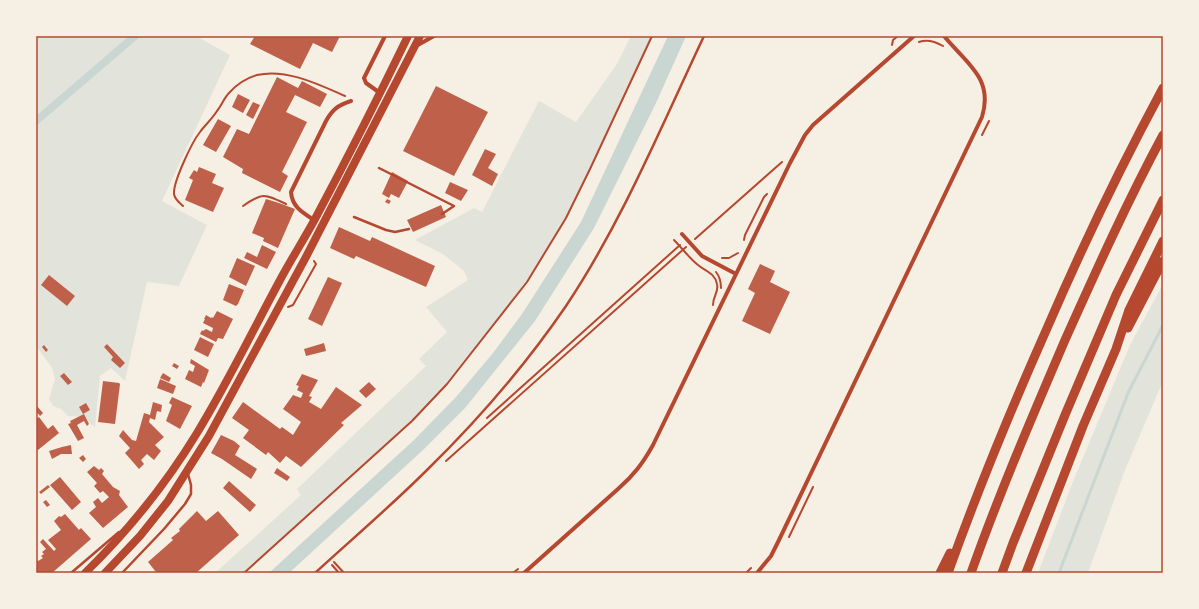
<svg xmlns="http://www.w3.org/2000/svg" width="1199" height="609" viewBox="0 0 1199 609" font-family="'Libre Baskerville',serif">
  <rect width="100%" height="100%" fill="#f6efe4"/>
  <path fill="#e2e4dc" d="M 36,36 L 196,36 L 230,55 L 162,201 L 207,225 L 179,286 L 147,282 L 125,381 L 111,368 L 100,376 L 95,427 L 81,417 L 68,416 L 61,409 L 53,406 L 49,399 L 55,379 L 52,368 L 36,346 Z
    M 631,36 L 652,36 L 566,218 L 527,282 L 447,384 L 412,421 L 244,573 L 215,573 L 301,495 L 297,489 L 426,366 L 419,359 L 447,332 L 426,307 L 468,280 L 464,271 L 443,254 L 415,240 L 474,208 L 482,212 L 539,101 L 576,122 L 617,64 Z
    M 1163,284 L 1163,381 L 1125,470 L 1088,573 L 1038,573 L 1074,479 L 1130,345 Z"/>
  <path fill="#c9d6d2" d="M 129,36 L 141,36 L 36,126 L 36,116 Z
    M 668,36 L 686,36 L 656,103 L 594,228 L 535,321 L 465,408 L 423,450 L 289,573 L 269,573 L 414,440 L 456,397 L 493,353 L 522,314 L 581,222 Z"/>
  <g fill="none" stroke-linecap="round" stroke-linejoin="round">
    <path stroke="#c9d6d2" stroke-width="3" d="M 1059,573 L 1128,393 L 1163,325"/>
  </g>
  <path fill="#bf614a" d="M 255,36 L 340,36 L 332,52 L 313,43 L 300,69 L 250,44 Z
    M 277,77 L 298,88 L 302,81 L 327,94 L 320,107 L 295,95 L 286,112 L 307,122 L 282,172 L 288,176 L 280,192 L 242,173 L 243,169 L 223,157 L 237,129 L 249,134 Z
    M 436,86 L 488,112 L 454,176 L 403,151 Z
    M 238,94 L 250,100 L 243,113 L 232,107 Z
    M 253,102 L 260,105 L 253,119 L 246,115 Z
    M 218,119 L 231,126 L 216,152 L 203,145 Z
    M 485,149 L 496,154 L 488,168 L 498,174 L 492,186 L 472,175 Z
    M 199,167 L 216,174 L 212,183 L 224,188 L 213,212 L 185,200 L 193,180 L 189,178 L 194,170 L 197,172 Z
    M 392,172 L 408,181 L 399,198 L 391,194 L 389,198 L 382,194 Z
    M 450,182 L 468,190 L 461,201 L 445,193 Z
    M 266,199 L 279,203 L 295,209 L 278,248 L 263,241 L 264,238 L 252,233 Z
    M 387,199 L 391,201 L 389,204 L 385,202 Z
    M 441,205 L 446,217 L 413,232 L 407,220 Z
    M 339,227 L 370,241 L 372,237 L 435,266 L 426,287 L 356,256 L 354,259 L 330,248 Z
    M 262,245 L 276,252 L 267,269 L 244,258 L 247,252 L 257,257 Z
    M 237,258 L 255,266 L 246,286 L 229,277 Z
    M 760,264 L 775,271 L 770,282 L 790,292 L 770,334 L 742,321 L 755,293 L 748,289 Z
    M 49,275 L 75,296 L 67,306 L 41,285 Z
    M 328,277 L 342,283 L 322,326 L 308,319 Z
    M 229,284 L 244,290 L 238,304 L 236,306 L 223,300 Z
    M 217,311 L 233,319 L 223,339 L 218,338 L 216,342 L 200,334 L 202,330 L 203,331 L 206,329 L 212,332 L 213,328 L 203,323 L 205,319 L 204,319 L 206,315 L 211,318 L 212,317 L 213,318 Z
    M 200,337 L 214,344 L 208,357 L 194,350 Z
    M 324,343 L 326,351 L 306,356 L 304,349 Z
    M 107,344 L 125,363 L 120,368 L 111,360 L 113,357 L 104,347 Z
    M 44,345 L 48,350 L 46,352 L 42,347 Z
    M 191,359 L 209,370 L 204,383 L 203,382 L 201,387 L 185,379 L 189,370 L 193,372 L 195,366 L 190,363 Z
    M 174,363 L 179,366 L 177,369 L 172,366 Z
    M 64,373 L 72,382 L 68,385 L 60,376 Z
    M 163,373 L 171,378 L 169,382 L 160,378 Z
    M 302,374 L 318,380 L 309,396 L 312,397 L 309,402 L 321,409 L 336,387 L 362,405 L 341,423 L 344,425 L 301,467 L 286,456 L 280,463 L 268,452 L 266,455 L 243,438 L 249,430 L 232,418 L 243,402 L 280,429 L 282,427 L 293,435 L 301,422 L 283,409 L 293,395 L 301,398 L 303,393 L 297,390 L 299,386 L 296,385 Z
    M 160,379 L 176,386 L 173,394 L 157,388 Z
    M 103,381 L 119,383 L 120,384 L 115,424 L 98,422 Z
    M 369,382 L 376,389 L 366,398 L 359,391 Z
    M 172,397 L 192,406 L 180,429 L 166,421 L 172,405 L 169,403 Z
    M 153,402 L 162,405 L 161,412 L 157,411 L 155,420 L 150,418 L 149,422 L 164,437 L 155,445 L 161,451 L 154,460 L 147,454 L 141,460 L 144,464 L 139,469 L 125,453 L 130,448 L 119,436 L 123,430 L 132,440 L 136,441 L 144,413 L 150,415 Z
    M 86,403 L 90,410 L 83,414 L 79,407 Z
    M 36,405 L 43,413 L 40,416 L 36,411 Z
    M 84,414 L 89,424 L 87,426 L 84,421 L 77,425 L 84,438 L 78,441 L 68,424 L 71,423 L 70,421 Z
    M 39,417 L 48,429 L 53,425 L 59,433 L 38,450 L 36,447 L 36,419 Z
    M 221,435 L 234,441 L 240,446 L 235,455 L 257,469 L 251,479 L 222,459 L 211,453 Z
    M 71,445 L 72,454 L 61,454 L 52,459 L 49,451 L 62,447 Z
    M 83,455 L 86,459 L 83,462 L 79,458 Z
    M 94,466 L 99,470 L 101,468 L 104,471 L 102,474 L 113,487 L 120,491 L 119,495 L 128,507 L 103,528 L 89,513 L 96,507 L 93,502 L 98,498 L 102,503 L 109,497 L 103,491 L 100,493 L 94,486 L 97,483 L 87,472 Z
    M 277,468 L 290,477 L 287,481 L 274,473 Z
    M 60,477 L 81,502 L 72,510 L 50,485 Z
    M 229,481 L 256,505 L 250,512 L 223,488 Z
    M 48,485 L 50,487 L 41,494 L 39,492 Z
    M 46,500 L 50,505 L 47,507 L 43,502 Z
    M 197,511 L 206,521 L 218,511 L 239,535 L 196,573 L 155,573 L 156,572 L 148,562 L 173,540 L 171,538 L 180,531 L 179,529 Z
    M 65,514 L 79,530 L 81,528 L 91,539 L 52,573 L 36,573 L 36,559 L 38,561 L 43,558 L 41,556 L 44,554 L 42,552 L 46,549 L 40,542 L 43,539 L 54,551 L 56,549 L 48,540 L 61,530 L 54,521 L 59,516 L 61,517 Z"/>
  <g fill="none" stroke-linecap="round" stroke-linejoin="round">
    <path stroke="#b5482f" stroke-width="2" d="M 919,42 C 927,39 936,42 943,46
      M 892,45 L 893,40 L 898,36
      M 982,135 L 989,121
      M 183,206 C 179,202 175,200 174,194 C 173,182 192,142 200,132 C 205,125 212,119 217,111 C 222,105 224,98 229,93 C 236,85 247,78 257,75 C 286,68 320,85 345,96
      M 243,206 C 263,192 265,194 286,204
      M 695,239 L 782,162
      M 674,240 C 682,248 689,258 698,265 C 705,271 715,273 717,284 C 719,292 713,296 713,305
      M 744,240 L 745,235 L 764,197 L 767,194
      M 722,258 L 729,258 L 738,253
      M 716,272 C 720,277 721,281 721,288
      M 288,307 L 293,305 L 316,264 L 314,261
      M 487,418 L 680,245
      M 446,461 L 686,247
      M 789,537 L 813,487
      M 334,562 L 344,573
      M 332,565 L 339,573
      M 244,573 L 412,421 L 447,384 L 527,282 L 566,218 L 590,169 L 652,36
      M 513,573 L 518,569
      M 746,573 L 751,568"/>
    <path stroke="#b5482f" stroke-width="2.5" d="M 379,168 L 454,206 L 442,214
      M 354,217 L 386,230 L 395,232 L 409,229
      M 71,573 L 119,532
      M 122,573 L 164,529 L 185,504 L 191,494 L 191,485 L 188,474
      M 315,573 C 352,539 391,506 427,470 C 478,420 525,366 566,306 C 622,222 661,127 704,36"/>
    <path stroke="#b5482f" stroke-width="4" d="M 416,46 L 434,36
      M 380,93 L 366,83 L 364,78 L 385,36
      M 314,220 C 303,213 292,207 291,192 L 326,121 C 332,110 338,105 351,101
      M 682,234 L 702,256 L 736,274
      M 524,573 L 618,489 C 634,475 643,463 653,445 L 790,163 L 805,135 L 813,125 L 914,36
      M 757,573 L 771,556 L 779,540 L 982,117 C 994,78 966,63 944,36"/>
    <path stroke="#b5482f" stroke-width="8" d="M 85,573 C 128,531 166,484 197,433 C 227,384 252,332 279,282 C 290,261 303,241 315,219 C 347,159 378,98 408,36
      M 105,573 L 140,536 L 168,501 L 209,436 L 307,255 L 420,36"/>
    <path stroke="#b5482f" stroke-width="9" d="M 1128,328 L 1163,261
      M 940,573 L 950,553
      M 948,573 C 978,489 1012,407 1048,326 C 1083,245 1121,166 1163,88
      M 971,573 C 999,494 1032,417 1065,340 C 1096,271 1127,202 1163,135
      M 1002,573 L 1013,543 L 1065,415 L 1116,295 L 1163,200
      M 1026,573 L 1083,426 L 1116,349 L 1129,310 L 1163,241"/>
  </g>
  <rect width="1199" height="609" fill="none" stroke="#f6efe4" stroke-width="74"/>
  <rect x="37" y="37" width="1125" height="535" fill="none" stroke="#b5482f" stroke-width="1.5"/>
</svg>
